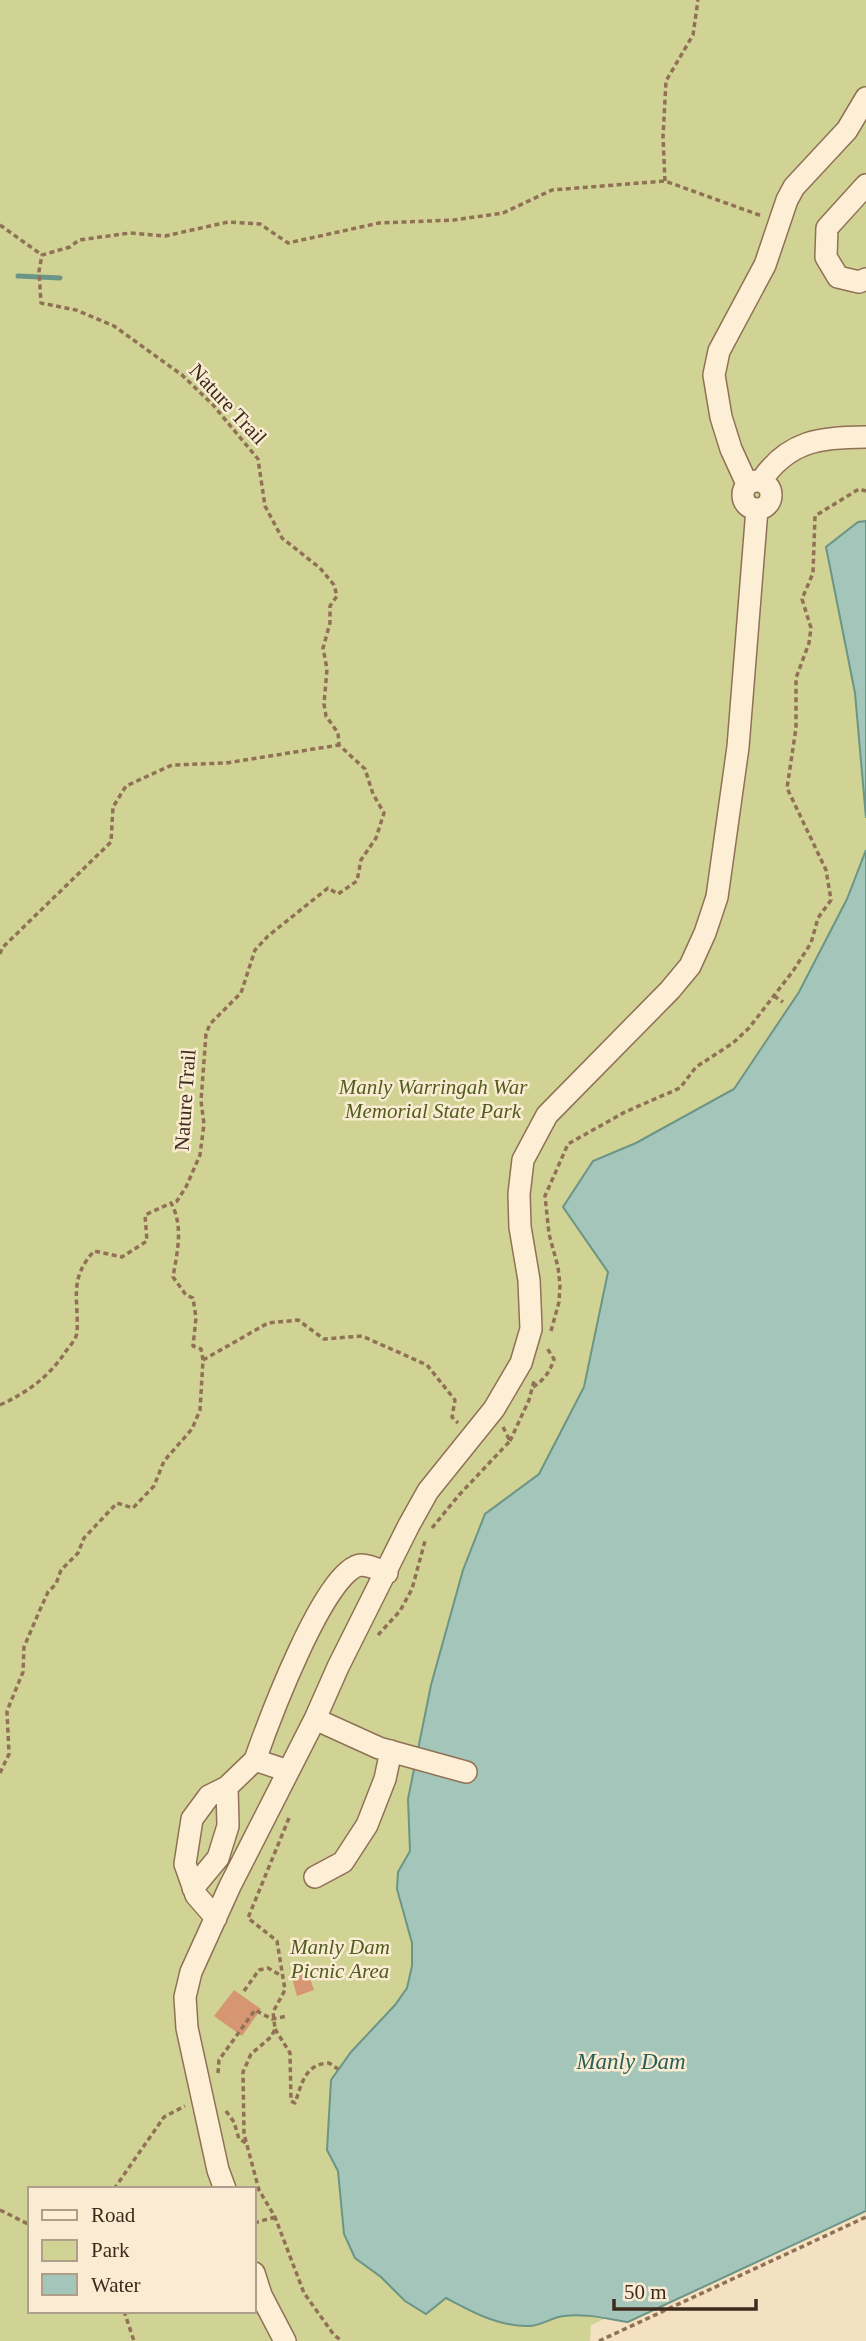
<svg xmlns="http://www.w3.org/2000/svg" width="866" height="2341" viewBox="0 0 866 2341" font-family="'Times New Roman',serif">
  <rect width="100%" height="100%" fill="#f3e1c1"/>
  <path fill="#d0d393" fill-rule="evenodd" d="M 0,0 L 866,0 L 866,2200 L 591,2325 L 590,2341 L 0,2341 ZM 30,2189 L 254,2189 L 254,2311 L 30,2311 Z"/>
  <path fill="#a4c5b9" stroke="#6a9587" stroke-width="2" d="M 866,521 L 866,818 L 855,693 L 826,547 L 858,522 Z
    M 866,850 L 866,2211 L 628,2322 C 608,2319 585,2313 564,2316 C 551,2317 540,2327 527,2326 C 497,2326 473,2312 446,2298 L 426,2314 L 405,2301 L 381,2277 L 355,2258 L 344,2234 L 338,2171 L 327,2150 L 331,2080 L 351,2052 L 395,2005 L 407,1988 L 412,1966 L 412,1943 L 397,1889 L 398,1872 L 410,1851 L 408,1799 L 431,1685 L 463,1570 L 485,1514 L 539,1474 L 584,1387 L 608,1272 L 563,1207 L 593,1161 L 636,1143 L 734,1089 L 799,992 L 847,899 Z"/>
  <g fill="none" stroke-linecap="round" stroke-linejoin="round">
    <path stroke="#6a9587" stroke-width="5" d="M 18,276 L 60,278"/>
  </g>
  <path fill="#d69672" d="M 308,1973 L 314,1990 L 297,1996 L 292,1978 Z
    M 234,1990 L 261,2009 L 242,2036 L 214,2016 Z"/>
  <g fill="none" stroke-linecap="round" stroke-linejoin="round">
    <defs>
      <path id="minor" d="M 866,185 L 827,228 L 826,257 L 838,277 L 859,282 L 866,279
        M 761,481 C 788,441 820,437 866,437
        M743 495a14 14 0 1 1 28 0a14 14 0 1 1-28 0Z
        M 747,484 L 731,449 L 721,417 L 714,375 L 719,351 L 765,265 L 787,200 L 794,187 L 847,130 L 866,98
        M 315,1719 L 379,1748 L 466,1772
        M 288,1771 L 255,1760 C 267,1726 325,1568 361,1565 C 369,1565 380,1570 387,1573
        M 315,1877 L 343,1862 L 367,1825 L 385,1779 L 391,1751
        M 193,1888 L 218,1858 L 228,1826 L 227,1787
        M 216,1918 L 196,1895 L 185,1864 L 192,1819 L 209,1796 L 227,1787 L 255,1760
        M 225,2189 L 218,2170 L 187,2028 L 185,1997 L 191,1972 L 230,1886 L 315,1719 L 338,1667 L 409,1525 L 428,1491 L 494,1409 L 521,1363 L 531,1329 L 529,1280 L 520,1227 L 519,1194 L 523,1160 L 547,1115 L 670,990 L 690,966 L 705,933 L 717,897 L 738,747 L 757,509
        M 254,2273 L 261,2295 L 285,2341"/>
    </defs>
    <use href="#minor" stroke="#907156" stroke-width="24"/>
    <path stroke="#907156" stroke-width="3.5" stroke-dasharray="5 3.5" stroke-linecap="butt" d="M 665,181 L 663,137 L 666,81 L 693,35 L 698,0
      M 0,225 L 42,255
      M 0,954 L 2,948 L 111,842 L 113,807 L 126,786 L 172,765 L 226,763 L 339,745
      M 774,996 L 783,1002
      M 551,1331 L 559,1302 L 560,1285 L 558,1267 L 549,1234 L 545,1196 L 568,1144 L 625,1112 L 680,1088 L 696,1067 L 733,1043 L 749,1028 L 793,971 L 811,943 L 818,918 L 831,900 L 826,870 L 787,788 L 796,728 L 796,678 L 809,643 L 811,628 L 802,599 L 813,573 L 815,516 L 859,489 L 866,491
      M 203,1360 L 268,1323 L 298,1320 L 324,1339 L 362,1336 L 427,1365 L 455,1400 L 452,1417 L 458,1423
      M 533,1387 C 544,1380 550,1372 554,1359 L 547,1348
      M 0,1405 C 28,1392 49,1377 66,1351 C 70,1346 76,1339 77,1333 C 79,1299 68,1280 94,1251 L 122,1257 L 147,1241 L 145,1215 L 171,1203
      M 510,1441 L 529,1400 L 534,1381
      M 432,1528 L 459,1495 L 510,1441 L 503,1427
      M 378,1635 L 400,1611 L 412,1589 L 425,1541
      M 0,1773 L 9,1754 L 7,1711 L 23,1672 L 24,1647 L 39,1612 L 48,1592 L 56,1584 L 61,1570 L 78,1553 L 84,1538 L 117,1503 L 133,1508 L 154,1486 L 164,1461 L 192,1429 L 200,1410 L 203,1360 L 201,1349 L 193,1346 L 196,1318 L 193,1298 L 186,1295 L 173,1277 C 177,1253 184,1226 171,1203 L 177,1201 L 186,1187 L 200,1155 L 204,1124 L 201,1101 L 206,1034 L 210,1024 L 241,993 L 255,950 L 268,936 L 328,888 L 338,894 L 357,881 L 361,860 L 376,838 L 384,813 L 373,794 L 365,769 L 339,745 L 338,733 L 326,716 L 324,704 L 327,669 L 323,648 L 330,623 L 330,606 L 337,596 L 334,585 L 320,568 L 282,538 L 265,506 L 258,459 L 213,405 L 182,375 L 114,326 L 76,310 L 41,303 L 39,271 L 42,255 L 70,247 L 79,240 L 130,233 L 165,236 L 228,222 L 260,224 L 288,243 L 379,223 L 454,220 L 503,213 L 552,190 L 665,181 L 762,216
      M 289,1818 L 248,1918 L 277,1941 L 285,1990 L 273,2012 L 275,2029 L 271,2037 L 251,2054 L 243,2072 L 244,2134 L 259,2190 L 275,2217 L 304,2293 L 334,2335 L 342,2341
      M 244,1991 L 259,1970 L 268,1968 L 280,1975
      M 275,2029 L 290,2053 L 291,2101 L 295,2103 C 302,2083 305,2064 329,2063 L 338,2069
      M 218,2073 L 219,2060 L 255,2010 L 272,2019 L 288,2016
      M 226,2111 L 234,2122 L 239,2139 L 246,2143
      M 114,2189 L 164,2117 L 185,2106
      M 0,2210 L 30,2225
      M 254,2223 L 275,2217
      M 124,2311 L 134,2341
      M 599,2341 L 866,2217"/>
    <use href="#minor" stroke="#fdefd6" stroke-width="21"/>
  </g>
  <g text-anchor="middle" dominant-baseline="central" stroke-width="5" stroke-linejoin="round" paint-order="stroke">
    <g font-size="21" fill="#3e2a1c" stroke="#faecd2">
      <text transform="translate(228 404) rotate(47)">Nature Trail</text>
      <text transform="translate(185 1100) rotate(-86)">Nature Trail</text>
    </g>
    <g font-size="21" font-style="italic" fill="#515d20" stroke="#faecd2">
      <text x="433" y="1087">Manly Warringah War<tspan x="433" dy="24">Memorial State Park</tspan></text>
      <text x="340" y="1947">Manly Dam<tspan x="340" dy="24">Picnic Area</tspan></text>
    </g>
    <g font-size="23" font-style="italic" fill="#295f58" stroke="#faecd2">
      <text x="631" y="2061">Manly Dam</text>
    </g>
  </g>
  <rect x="28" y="2187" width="228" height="126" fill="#faecd2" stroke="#af9e89" stroke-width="2"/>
  <rect x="42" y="2210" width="35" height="10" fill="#fdefd6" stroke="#af9e89" stroke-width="2"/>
  <text x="91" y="2222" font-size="21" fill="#3e2a1c">Road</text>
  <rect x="42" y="2240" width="35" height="21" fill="#d0d393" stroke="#af9e89" stroke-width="2"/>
  <text x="91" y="2257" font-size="21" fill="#3e2a1c">Park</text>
  <rect x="42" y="2274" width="35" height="21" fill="#a4c5b9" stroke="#af9e89" stroke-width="2"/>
  <text x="91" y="2292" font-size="21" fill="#3e2a1c">Water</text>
  <path d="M614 2299v10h142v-10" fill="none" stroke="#3e2a1c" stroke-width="3.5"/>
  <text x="624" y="2299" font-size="21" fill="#3e2a1c" stroke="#faecd2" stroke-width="5" paint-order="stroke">50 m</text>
</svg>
